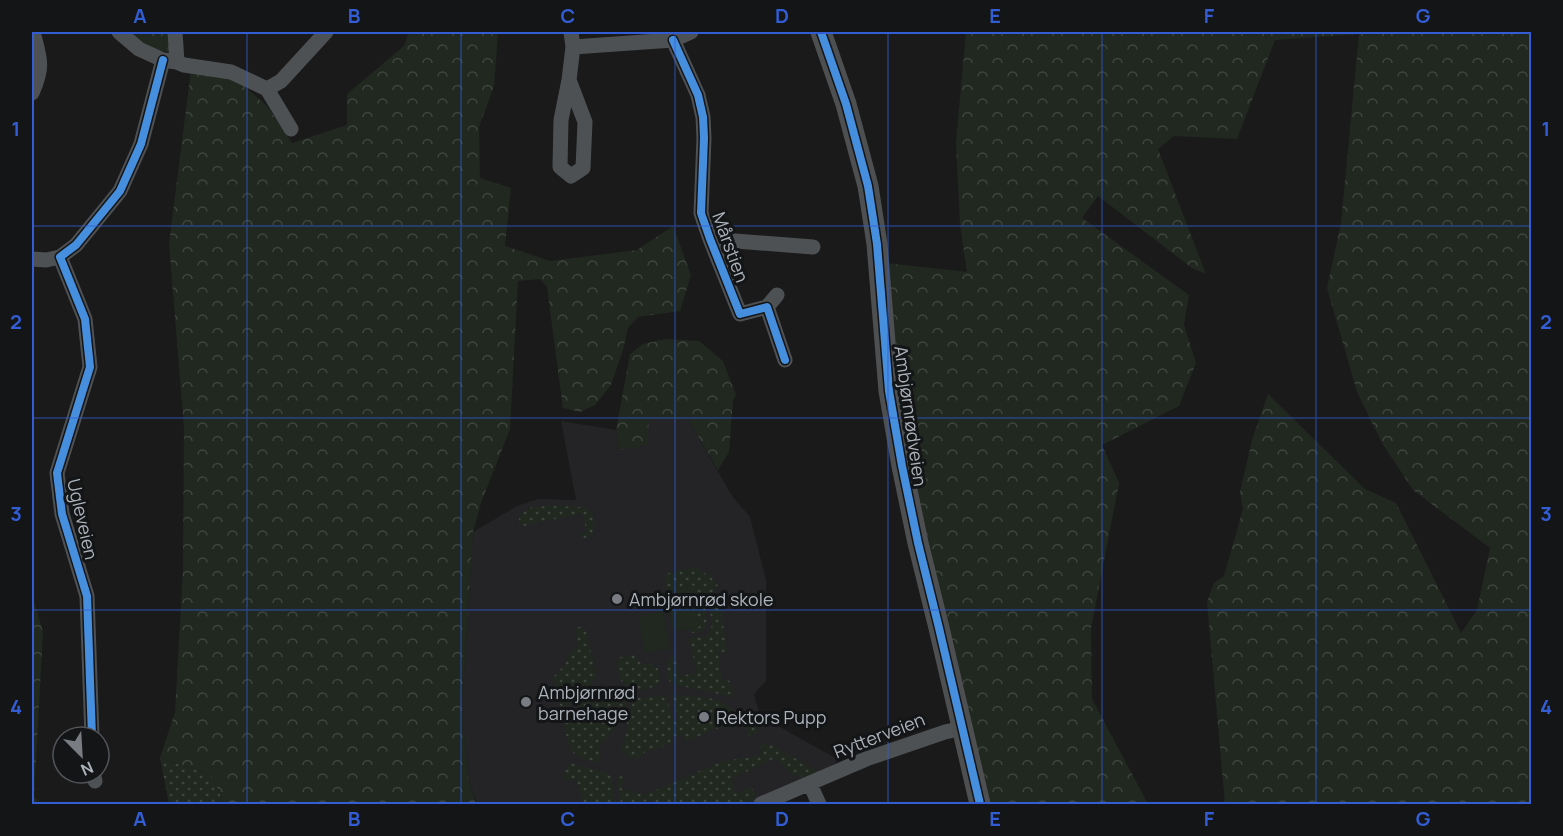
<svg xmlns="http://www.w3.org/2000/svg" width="1563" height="836" viewBox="0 0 1563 836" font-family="Manrope,sans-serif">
  <defs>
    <pattern id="grass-dots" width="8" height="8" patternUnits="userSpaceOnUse" patternTransform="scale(1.5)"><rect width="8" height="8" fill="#202820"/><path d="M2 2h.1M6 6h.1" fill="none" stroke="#3e453e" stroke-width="1.8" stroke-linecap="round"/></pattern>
    <pattern id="forest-crowns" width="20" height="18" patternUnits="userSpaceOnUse" patternTransform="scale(1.5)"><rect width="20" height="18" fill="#202820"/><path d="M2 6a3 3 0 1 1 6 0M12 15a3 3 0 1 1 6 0" fill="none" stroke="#3e453e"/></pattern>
  </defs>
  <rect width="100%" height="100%" fill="#1a1a1a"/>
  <path fill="#242426" d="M 649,419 L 688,419 L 732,496 L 750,517 L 766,580 L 766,681 L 754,694 L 760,716 L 839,760 L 819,775 L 751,804 L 477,804 L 468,778 L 462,708 L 473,532 L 517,506 L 538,499 L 576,500 L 561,421 L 616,430 L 619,450 Z"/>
  <path fill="url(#grass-dots)" d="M 532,507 C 541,506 577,506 585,508 C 595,511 598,529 590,536 C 587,538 584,538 581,538 L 580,534 L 587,532 L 582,513 L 524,526 L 519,524 C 518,514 524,511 532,507 Z
    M 697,567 L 702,572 L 709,575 L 718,586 C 714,591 709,597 707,603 C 703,619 715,630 692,633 L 689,629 L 699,627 L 693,585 L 665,590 L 665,574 Z
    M 717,595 L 719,596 L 727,651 L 718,653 L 722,679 L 730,681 L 734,698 L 703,690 L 675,685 L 670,683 C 665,669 665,664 675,652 L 679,676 L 697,673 L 689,637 C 694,637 700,638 705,636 C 716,631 710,617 710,608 C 711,603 714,598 717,595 Z
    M 575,627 L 582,627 L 586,631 L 596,675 L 593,682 L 567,708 L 563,708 L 559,704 L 553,678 C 556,673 561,670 564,665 C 569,657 569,651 578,648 Z
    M 634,654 L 640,663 L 651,664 L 658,669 L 660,681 C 652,691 630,694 622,682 C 618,676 618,665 617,658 Z
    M 603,687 C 623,691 633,699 621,719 C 616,726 610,730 608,739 L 601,742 L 599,744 C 601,750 599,757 602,761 L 599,763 C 589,760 577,759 571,750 C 569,743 563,729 565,722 C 567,715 597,689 603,687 Z
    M 672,695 C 688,696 706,695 721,702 C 727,705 732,710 738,713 C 747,718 754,722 758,732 L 749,737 L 745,725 L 714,729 L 686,742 L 683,734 L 671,738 L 672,742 L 657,749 L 646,750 C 640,763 630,760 621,751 L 628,727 L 626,720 L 632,705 L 638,698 L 665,696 L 675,722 L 679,720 L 672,699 Z
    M 761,744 L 771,745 L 816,770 L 819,773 C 799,781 789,775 777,758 L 775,758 L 731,779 L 736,793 L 751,787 L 756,795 L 750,804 L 653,804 L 652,800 L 633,804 L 621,804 L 617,782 L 619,776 L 624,777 L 621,789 L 645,795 L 723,761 L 761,756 L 760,745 Z
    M 160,758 L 211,774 L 224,804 L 169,804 Z
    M 571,763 L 610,774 C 614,782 613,795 615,804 L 584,804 L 576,779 L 564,781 L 563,777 L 566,765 Z"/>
  <path fill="url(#forest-crowns)" d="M 128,32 L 170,32 L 172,53 C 153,50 143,43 128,32 Z
    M 409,32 L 498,32 L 494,86 L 479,127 L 480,178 L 511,188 L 505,246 L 550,261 L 637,250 L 673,226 L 691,275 L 680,311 L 638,317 L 628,328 L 623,350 L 611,385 L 595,405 L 580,412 L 563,408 L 547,287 L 540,279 L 518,281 L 510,429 L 481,503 L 473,532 L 462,708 L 468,778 L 476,804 L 224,804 L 211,774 L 160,758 L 175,712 L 183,570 L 184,428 L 169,244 L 191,70 L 237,80 L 267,106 L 292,143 L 347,125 L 347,94 L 404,46 Z
    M 966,32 L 1531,32 L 1531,804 L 1225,804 L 1207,602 L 1214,583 L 1224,576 L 1243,509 L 1240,492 L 1252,440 L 1268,394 L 1365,489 L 1396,503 L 1461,633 L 1477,610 L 1490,548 L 1413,490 L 1382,443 L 1357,392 L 1327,288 L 1341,223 L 1359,34 L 1275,40 L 1237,139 L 1174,136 L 1158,149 L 1206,274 L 1192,268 L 1098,196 L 1082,218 L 1189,295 L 1184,325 L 1196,363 L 1179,406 L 1102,445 L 1119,483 L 1091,628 L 1092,699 L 1148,804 L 987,804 L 918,514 L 885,263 L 967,272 L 960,225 L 956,143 Z
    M 666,339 L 699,341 L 723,361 L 736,395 L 733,400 L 729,452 L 718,470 L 688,419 L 649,419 L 647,444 L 639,447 L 619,450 L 616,430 L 630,354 L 643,344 Z
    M 32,594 L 43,632 L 34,797 L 42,804 L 32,804 Z"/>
  <path fill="#202820" d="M 693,585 L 699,627 L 673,631 L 665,590 Z
    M 663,611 L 670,649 L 645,653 L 638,616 Z"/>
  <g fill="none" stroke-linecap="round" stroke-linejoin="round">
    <path stroke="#4e5153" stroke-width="15" d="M 119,32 L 139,49 L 163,60 L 177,62 L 184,65 L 231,72 L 267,89 L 291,129
      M 175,32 L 177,62
      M 571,32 L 573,47
      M 673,40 L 698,95 L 703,117 L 704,138 L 701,213 L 710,239 L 740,314 L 767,307 L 785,360
      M 569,80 L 585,122 L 583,168 L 571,176 L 560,167 L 561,120 L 569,80 L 573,47 L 673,40 L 691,32
      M 267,89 L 281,81 L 326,32
      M 32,93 C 44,66 40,59 33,32
      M 710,239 L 813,247
      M 32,259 L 46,260 L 60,257
      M 767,307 L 777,295
      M 92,737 L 87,596 L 62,514 L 57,473 L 90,367 L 85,319 L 60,257 L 76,245 L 120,191 L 141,144 L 163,60
      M 93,773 L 95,781
      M 810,784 L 819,804
      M 761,804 L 866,759 L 945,732 L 963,728"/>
    <path stroke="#4d4f51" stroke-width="21" d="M 821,32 L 846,104 L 868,186 L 877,244 L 889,391 L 902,466 L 918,543 L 939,628 L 980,804"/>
    <defs>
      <path id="cycleway" d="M 821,32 L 846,104 L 868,186 L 877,244 L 889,391 L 902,466 L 918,543 L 939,628 L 980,804
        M 673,40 L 698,95 L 703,117 L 704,138 L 701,213 L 710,239 L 740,314 L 767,307 L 785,360
        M 92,737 L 87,596 L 62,514 L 57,473 L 90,367 L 85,319 L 60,257 L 76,245 L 120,191 L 141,144 L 163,60"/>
    </defs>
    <use href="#cycleway" stroke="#141517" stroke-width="11"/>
    <use href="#cycleway" stroke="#468fdf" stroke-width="8"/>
  </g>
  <path fill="none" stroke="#325dd4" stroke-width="1.5" stroke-opacity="0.55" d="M 247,32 L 247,804M 461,32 L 461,804M 675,32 L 675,804M 888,32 L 888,804M 1102,32 L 1102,804M 1316,32 L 1316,804M 32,226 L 1532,226M 32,418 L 1532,418M 32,610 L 1532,610"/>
  <g fill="#797d83" stroke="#141517" stroke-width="2">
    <circle cx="617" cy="599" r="6"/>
    <circle cx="526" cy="702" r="6"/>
    <circle cx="704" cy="717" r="6"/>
  </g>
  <g text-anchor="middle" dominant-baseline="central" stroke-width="6" stroke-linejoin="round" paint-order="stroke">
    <g font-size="18" fill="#acb3bb" stroke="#141517">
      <text transform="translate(731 247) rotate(70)">Mårstien</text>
      <text transform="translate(911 416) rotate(82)">Ambjørnrødveien</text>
      <text transform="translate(83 519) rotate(77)">Ugleveien</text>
      <text transform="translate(879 735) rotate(-21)">Rytterveien</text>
    </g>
    <g font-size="18" fill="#acb3bb" stroke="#141517" text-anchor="start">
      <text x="629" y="599">Ambjørnrød skole</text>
      <text x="538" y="692">Ambjørnrød<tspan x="538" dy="21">barnehage</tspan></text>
      <text x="716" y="717">Rektors Pupp</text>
    </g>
  </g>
  <rect width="1563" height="836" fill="none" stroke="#141517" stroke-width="66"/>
  <g transform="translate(81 755) rotate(156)"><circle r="28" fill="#141517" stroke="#515459" stroke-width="1.5"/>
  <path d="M0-4.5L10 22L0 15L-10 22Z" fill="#797d83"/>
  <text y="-9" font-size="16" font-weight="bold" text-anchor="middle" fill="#acb3bb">N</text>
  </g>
  <rect x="33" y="33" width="1497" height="770" fill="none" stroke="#325dd4" stroke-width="2"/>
  <g font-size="20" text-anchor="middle" font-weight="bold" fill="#325dd4">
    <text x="140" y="23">A</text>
    <text x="354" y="23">B</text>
    <text x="568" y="23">C</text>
    <text x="782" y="23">D</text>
    <text x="995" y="23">E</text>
    <text x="1209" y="23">F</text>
    <text x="1423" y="23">G</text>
    <text x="16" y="136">1</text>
    <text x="1546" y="136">1</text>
    <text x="16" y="329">2</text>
    <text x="1546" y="329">2</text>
    <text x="16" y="521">3</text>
    <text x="1546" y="521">3</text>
    <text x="16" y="714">4</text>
    <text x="1546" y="714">4</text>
    <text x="140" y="826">A</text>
    <text x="354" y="826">B</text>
    <text x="568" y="826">C</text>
    <text x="782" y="826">D</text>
    <text x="995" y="826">E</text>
    <text x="1209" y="826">F</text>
    <text x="1423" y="826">G</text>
  </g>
</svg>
